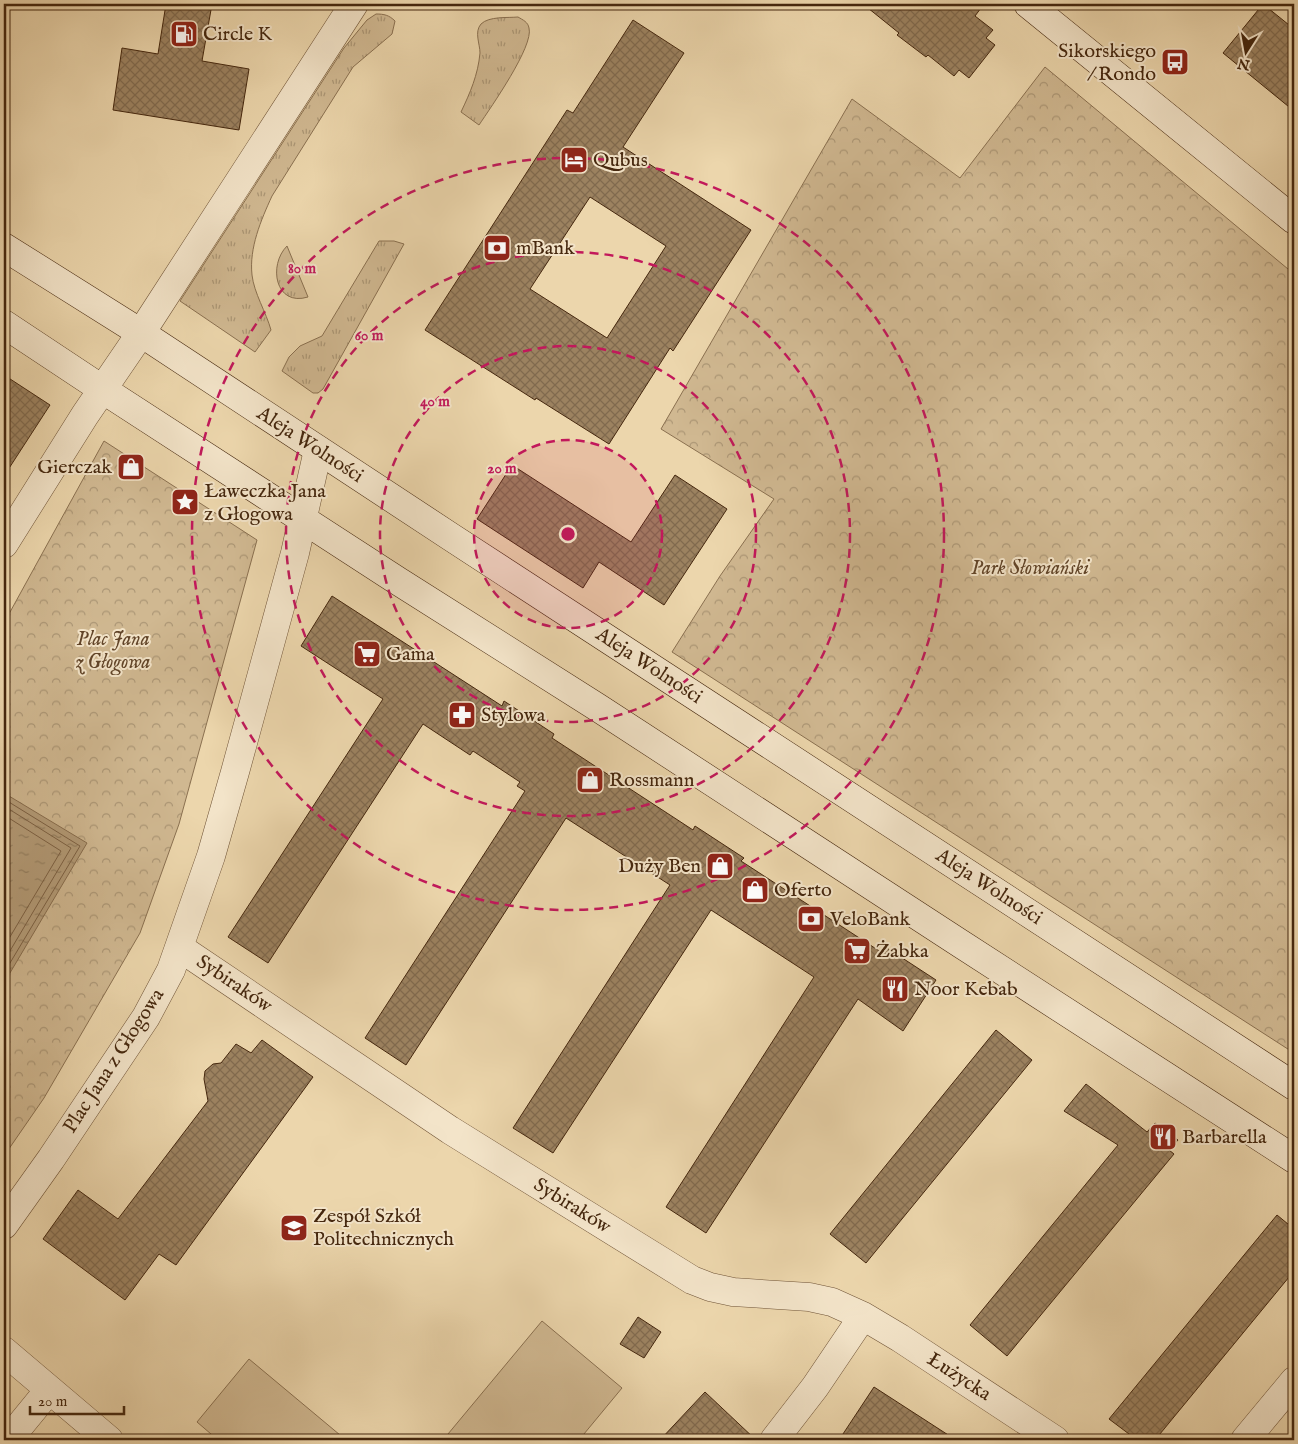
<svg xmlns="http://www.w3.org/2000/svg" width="1298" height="1444" viewBox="0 0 1298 1444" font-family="'IM FELL English',serif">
  <defs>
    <pattern id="grass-tufts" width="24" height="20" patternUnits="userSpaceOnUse" patternTransform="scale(1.25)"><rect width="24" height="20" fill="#d0b891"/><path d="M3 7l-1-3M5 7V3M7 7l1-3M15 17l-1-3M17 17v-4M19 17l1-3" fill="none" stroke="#ab9675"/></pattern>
    <pattern id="park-crowns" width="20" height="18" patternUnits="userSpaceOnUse" patternTransform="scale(1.25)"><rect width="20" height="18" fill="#d0b891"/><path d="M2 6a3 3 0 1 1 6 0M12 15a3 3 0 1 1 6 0" fill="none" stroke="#ab9675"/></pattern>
    <pattern id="water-ripples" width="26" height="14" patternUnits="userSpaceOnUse" patternTransform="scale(1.25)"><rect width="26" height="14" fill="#b39a76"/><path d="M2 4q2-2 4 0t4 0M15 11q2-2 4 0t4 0" fill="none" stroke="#937e5f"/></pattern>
    <pattern id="building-cross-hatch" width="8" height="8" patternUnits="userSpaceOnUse" patternTransform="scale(1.25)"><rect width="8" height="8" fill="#9c8260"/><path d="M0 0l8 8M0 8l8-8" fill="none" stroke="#816a4e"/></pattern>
  </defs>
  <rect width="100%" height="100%" fill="#ecd6ac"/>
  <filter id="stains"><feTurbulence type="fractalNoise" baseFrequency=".004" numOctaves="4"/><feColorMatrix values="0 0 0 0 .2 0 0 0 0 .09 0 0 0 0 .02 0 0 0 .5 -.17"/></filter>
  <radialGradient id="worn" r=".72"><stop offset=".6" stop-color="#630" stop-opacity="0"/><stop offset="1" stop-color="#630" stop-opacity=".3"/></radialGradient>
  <path fill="url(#grass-tufts)" stroke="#8a7050" d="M 376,14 C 384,14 389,15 395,21 L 392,34 L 353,67 L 272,196 C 261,220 249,248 252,275 C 254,293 266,312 271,330 L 255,352 L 180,301 L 344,48 L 367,20 Z
    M 518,17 C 523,20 528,22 529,28 C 534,46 491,107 479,125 L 461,112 C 470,93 478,75 480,53 C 480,44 474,32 481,24 C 489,16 508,18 518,17 Z
    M 379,241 L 394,241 L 404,244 L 323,389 L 318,393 L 313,393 L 282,371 L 289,357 L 300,346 L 322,336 Z
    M 287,246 L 308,297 C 275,307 268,265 287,246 Z"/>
  <path fill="url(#park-crowns)" stroke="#8a7050" d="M 1045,67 L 1294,274 L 1294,1053 L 672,652 L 720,576 L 774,499 L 661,429 L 852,99 L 960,178 Z
    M 104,441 L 257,540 L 179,824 L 140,933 L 44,1098 L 4,1156 L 4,623 Z"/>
  <path fill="#d0b891" stroke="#8a7050" d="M 542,1321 L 622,1388 L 579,1440 L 443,1440 Z
    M 249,1359 L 346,1440 L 218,1440 L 197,1422 Z"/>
  <path fill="url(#water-ripples)" stroke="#876c4c" d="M 4,793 L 87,843 L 4,983 Z"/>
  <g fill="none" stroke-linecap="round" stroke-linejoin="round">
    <path stroke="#7c6042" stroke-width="1" d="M 4,799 L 80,846 L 4,973
      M 4,806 L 71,848 L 4,961
      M 4,815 L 61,851 L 4,947"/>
  </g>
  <path fill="url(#building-cross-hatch)" stroke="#45270e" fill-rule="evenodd" d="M 166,4 L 212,4 L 202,61 L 249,69 L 239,130 L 113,110 L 122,48 L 158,54 Z
    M 863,4 L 984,4 L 975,16 L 993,30 L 986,38 L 995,45 L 969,78 L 959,70 L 954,76 L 928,55 L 926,57 L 897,35 L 899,33 Z
    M 1263,4 L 1294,29 L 1294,111 L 1223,53 Z
    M 633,20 L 684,53 L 623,147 L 751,230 L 673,351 L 670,348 L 609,444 L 536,398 L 535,400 L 425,330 L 567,110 L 573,113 ZM 590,197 L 666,246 L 607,338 L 530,289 Z
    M 4,375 L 50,405 L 4,476 Z
    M 512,465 L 631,542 L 675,475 L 727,509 L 664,605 L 599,562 L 583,588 L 477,519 Z
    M 332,596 L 502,706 L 504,701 L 554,734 L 552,738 L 693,830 L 695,826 L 744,858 L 741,861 L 884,954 L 887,948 L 936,980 L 903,1031 L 858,999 L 706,1233 L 666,1207 L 814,977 L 711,910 L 553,1153 L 513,1128 L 670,885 L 566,818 L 406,1065 L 365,1038 L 525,791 L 517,786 L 520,782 L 473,751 L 470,755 L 423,724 L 268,963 L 228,937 L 383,699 L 301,646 Z
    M 996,1030 L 1032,1060 L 866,1263 L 830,1234 Z
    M 262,1040 L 313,1077 L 176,1265 L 159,1254 L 125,1300 L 43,1239 L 78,1190 L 118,1219 L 208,1101 L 204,1079 L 205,1071 L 213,1064 L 221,1063 L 236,1044 L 251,1053 Z
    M 1086,1084 L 1147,1132 L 1155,1123 L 1178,1140 L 1169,1150 L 1174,1154 L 1007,1356 L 970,1325 L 1118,1145 L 1064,1111 Z
    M 1277,1215 L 1294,1229 L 1294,1271 L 1155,1440 L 1137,1440 L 1109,1419 Z
    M 638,1317 L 661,1332 L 644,1358 L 620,1344 Z
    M 874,1387 L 956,1440 L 839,1440 Z
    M 705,1392 L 756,1440 L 660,1440 Z"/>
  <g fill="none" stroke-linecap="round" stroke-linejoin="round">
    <defs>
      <path id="street" d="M 4,544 L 85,415 L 141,333 L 354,4
        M 180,948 L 450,1130 L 692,1280 L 710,1287 L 733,1292 L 809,1297 L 832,1302 L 863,1316 L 900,1338 L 1055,1440
        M 4,1225 L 51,1159 L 146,1017 L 171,970 L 211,856 L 235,772 L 295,553 L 318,450
        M 4,1351 L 109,1440
        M 8,1440 L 49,1390
        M 774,1440 L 815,1387 L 863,1316
        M 1245,1440 L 1294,1381"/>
      <path id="secondary" d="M 1028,4 L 1294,220
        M 4,247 L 141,333 L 451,537 L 1294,1086
        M 4,324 L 102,389 L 398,581 L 597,707 L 958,942 L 1294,1159"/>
    </defs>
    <use href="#street" stroke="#6f5336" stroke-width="29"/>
    <use href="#secondary" stroke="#45270e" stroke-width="29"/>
    <use href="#street" stroke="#f3e4c9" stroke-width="28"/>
    <use href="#secondary" stroke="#f3e4c9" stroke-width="28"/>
  </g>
  <circle cx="568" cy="534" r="94" fill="#c2185b" fill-opacity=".12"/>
  <g fill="none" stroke="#c2185b" stroke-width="2.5" stroke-dasharray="9 6">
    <circle cx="568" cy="534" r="94"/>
    <circle cx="568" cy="534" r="188"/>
    <circle cx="568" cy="534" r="282"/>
    <circle cx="568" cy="534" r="376"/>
  </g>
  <defs>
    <symbol id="fuel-square" viewBox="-11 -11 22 22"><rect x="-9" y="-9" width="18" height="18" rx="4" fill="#8f2418" stroke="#f3e4c9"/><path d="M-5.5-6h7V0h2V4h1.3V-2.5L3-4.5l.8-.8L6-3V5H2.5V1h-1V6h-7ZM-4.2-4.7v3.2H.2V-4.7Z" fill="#fff"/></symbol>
    <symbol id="bus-square" viewBox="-11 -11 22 22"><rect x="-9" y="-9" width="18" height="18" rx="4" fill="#8f2418" stroke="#f3e4c9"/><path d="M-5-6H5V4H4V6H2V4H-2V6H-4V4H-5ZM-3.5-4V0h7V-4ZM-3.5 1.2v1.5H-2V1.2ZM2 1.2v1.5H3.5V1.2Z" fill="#fff"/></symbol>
    <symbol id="hotel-square" viewBox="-11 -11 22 22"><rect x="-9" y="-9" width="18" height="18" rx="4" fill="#8f2418" stroke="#f3e4c9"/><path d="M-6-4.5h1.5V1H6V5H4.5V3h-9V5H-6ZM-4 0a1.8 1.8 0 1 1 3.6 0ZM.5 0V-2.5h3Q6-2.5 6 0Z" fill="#fff"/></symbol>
    <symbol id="bank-square" viewBox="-11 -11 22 22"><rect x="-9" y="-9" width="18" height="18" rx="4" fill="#8f2418" stroke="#f3e4c9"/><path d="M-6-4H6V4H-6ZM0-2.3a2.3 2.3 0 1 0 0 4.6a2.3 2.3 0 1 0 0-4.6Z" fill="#fff"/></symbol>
    <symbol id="shop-square" viewBox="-11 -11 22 22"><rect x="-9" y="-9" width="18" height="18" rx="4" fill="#8f2418" stroke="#f3e4c9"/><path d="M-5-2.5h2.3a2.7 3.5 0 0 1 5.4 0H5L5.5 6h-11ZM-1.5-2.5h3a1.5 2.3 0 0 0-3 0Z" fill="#fff"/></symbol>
    <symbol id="sight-square" viewBox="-11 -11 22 22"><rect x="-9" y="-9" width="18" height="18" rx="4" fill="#8f2418" stroke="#f3e4c9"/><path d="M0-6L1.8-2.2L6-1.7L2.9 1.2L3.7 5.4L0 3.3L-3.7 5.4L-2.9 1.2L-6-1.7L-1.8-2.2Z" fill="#fff"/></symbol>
    <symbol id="supermarket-square" viewBox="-11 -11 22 22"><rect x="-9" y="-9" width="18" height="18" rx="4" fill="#8f2418" stroke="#f3e4c9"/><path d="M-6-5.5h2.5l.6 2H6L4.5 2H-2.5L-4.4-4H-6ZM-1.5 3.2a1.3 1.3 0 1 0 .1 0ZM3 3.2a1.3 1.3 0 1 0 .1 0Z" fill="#fff"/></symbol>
    <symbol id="pharmacy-square" viewBox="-11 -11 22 22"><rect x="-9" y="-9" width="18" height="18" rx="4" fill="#8f2418" stroke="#f3e4c9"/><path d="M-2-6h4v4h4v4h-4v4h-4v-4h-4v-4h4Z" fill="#fff"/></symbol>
    <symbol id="restaurant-square" viewBox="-11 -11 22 22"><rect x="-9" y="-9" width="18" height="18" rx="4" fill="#8f2418" stroke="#f3e4c9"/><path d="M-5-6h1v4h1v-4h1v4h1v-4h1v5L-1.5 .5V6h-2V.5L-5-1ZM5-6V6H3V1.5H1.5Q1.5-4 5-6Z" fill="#fff"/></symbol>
    <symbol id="school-square" viewBox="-11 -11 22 22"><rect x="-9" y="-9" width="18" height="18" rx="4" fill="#8f2418" stroke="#f3e4c9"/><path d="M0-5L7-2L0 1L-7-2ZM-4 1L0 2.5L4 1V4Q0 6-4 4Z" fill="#fff"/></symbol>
  </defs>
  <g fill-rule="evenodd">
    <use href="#fuel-square" x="168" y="18" width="32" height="32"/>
    <use href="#bus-square" x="1159" y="46" width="32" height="32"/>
    <use href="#hotel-square" x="558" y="144" width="32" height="32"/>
    <use href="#bank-square" x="481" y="232" width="32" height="32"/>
    <use href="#shop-square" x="115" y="451" width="32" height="32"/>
    <use href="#sight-square" x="169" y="486" width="32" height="32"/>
    <use href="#supermarket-square" x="351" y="638" width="32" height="32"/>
    <use href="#pharmacy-square" x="446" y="699" width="32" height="32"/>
    <use href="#shop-square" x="574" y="764" width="32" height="32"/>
    <use href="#shop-square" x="704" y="850" width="32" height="32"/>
    <use href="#shop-square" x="739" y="874" width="32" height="32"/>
    <use href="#bank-square" x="795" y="903" width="32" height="32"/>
    <use href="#supermarket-square" x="841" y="935" width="32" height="32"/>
    <use href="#restaurant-square" x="879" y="973" width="32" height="32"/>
    <use href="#restaurant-square" x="1147" y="1121" width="32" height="32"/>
    <use href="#school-square" x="278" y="1212" width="32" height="32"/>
  </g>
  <g text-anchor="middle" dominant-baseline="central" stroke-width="4" stroke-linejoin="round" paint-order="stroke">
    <g font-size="20" fill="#45270e" stroke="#f3e4c9" text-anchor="start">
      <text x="203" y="34">Circle K</text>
      <text x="1156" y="51" text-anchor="end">Sikorskiego<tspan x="1156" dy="23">/ Rondo</tspan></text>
      <text x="593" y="160">Qubus</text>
      <text x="516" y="248">mBank</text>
      <text x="112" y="467" text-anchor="end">Gierczak</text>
      <text x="204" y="491">Ławeczka Jana<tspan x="204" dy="23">z Głogowa</tspan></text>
      <text x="386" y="654">Gama</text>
      <text x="481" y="715">Stylowa</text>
      <text x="609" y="780">Rossmann</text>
      <text x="701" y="866" text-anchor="end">Duży Ben</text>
      <text x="774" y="890">Oferto</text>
      <text x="830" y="919">VeloBank</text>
      <text x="876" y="951">Żabka</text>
      <text x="914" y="989">Noor Kebab</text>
      <text x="1182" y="1137">Barbarella</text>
      <text x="313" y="1216">Zespół Szkół<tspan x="313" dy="23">Politechnicznych</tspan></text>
    </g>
    <g font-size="20" fill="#45270e" stroke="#f3e4c9">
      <text transform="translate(310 445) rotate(33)">Aleja Wolności</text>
      <text transform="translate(649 666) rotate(33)">Aleja Wolności</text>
      <text transform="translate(989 887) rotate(33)">Aleja Wolności</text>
      <text transform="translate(234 984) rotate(34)">Sybiraków</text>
      <text transform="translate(114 1061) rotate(-57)">Plac Jana z Głogowa</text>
      <text transform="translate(572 1206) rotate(32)">Sybiraków</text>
      <text transform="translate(959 1377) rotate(33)">Łużycka</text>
    </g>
    <g font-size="20" font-style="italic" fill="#614428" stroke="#f3e4c9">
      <text x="1030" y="568">Park Słowiański</text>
      <text x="113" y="639">Plac Jana<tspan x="113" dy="23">z Głogowa</tspan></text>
    </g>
  </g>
  <circle cx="568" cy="534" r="8" fill="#c2185b" stroke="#f3e4c9" stroke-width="2.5"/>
  <g font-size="15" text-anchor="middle" font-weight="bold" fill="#c2185b" stroke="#f3e4c9" stroke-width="4" stroke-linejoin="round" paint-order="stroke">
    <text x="302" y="273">80 m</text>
    <text x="369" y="340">60 m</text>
    <text x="435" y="406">40 m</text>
    <text x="502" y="473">20 m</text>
  </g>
  <rect width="1298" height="1444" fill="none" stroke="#ecd6ac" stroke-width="20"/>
  <rect x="5" y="5" width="1288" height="1434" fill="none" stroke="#45270e" stroke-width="2.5"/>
  <rect x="10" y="10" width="1278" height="1424" fill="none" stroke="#45270e"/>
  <g transform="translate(1246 52) rotate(191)" stroke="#f3e4c9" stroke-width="4" paint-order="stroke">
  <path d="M0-4L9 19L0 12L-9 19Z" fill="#45270e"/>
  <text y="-8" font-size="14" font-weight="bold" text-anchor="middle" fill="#45270e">N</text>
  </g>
  <path d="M30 1406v8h94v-8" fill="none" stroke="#45270e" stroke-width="2.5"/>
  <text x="38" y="1406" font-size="15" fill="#45270e" stroke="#f3e4c9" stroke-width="4" paint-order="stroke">20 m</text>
  <rect width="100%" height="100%" filter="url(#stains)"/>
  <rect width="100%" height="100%" fill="url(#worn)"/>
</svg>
